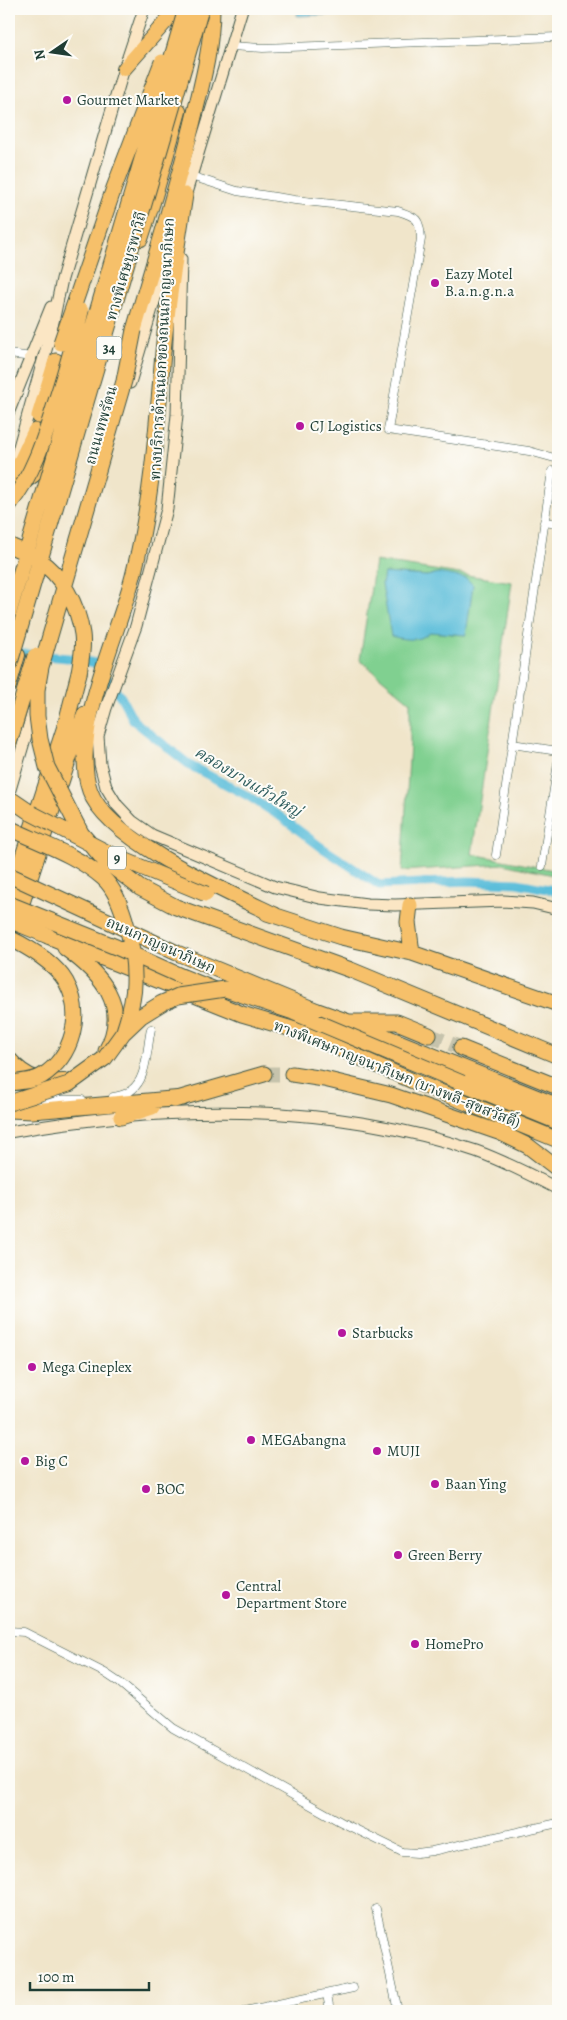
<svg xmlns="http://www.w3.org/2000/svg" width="567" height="2020" viewBox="0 0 567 2020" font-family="Alegreya,'Noto Serif Thai',serif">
  <rect width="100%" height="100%" fill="#fdfcf7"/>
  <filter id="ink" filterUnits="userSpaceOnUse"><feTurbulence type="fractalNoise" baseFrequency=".02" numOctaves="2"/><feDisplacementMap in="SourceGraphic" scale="10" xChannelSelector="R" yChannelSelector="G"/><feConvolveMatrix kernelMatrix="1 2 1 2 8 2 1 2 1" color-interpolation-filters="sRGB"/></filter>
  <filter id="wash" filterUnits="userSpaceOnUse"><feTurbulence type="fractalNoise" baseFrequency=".0096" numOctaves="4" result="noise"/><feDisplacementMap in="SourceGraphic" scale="20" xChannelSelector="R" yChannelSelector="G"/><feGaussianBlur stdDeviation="1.12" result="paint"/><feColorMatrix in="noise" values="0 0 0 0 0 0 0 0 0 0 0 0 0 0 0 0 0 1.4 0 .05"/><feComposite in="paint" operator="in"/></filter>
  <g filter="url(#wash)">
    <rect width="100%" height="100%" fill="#f0e5ca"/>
    <path fill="#80d090" stroke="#508662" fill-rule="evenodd" d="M 375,561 L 512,582 L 472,854 L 558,871 L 558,876 L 503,864 L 402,871 L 410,744 L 410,702 L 360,660 ZM 384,573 L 428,576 L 438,573 L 466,635 L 430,632 Z"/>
    <path fill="#5bbeda" stroke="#3d7e87" d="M 298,9 L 393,9 L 393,12 L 297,16 Z
      M 384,573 L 427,576 L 438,573 L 466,578 L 473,585 L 466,635 L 430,632 C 419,642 405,640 391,636 L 382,584 Z"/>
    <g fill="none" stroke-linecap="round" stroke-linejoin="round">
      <path stroke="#5bbeda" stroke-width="9" d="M 15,653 L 68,658 L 95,663 L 121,697 L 134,721 L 191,766 L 248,796 L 281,817 L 321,847 L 379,885 L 467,881 L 517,883 L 558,891"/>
    </g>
  </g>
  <g filter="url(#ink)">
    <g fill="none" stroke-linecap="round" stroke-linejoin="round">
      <path stroke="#c6c3ac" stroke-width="15" stroke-dasharray="15 8" stroke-linecap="butt" d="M 429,1035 L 461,1048
        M 264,1074 L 292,1074"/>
      <defs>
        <path id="minor" d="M 231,46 L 263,48 L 558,37
          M 191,176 L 237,191 L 295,200 L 398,211 C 417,217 420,219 421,239 L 388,430 L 529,451 L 558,459
          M 9,354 L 32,357
          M 544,522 L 558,524
          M 512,744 L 558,751
          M 496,855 L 552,471
          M 542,866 L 558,763
          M 113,1097 C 149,1093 145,1057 151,1029
          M 38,1099 L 82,1100
          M 9,1631 L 24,1632 L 105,1673 L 120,1683 L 173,1728 L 341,1822 L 402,1852 L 417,1853 L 432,1851 L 558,1823
          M 376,1909 L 398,2011
          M 327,1994 L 330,2011
          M 245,2011 L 353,1988"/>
        <path id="secondary" d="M 183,203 L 242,9
          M 181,259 L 177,415 L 167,509 L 136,626 L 106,708 L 98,736 L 100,764 L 106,787 L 117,805 L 132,821 L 152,835 L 275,887 L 320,898 L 367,904 L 395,905 L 503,901 L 533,903 L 558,909
          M 130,383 L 173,238
          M 9,411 L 51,307
          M 15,461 L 51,332 L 62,279 L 122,75 L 144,9
          M 9,793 L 34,708
          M 9,1132 C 162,1105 327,1101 476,1151 C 504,1161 531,1175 558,1189"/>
        <path id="trunk" d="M 124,69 L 177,9
          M 141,239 L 155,196 L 179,111
          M 23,483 L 50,463
          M 9,686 L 18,655"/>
        <path id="motorway" d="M 185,195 C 177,247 168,299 163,352 C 157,426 152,500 134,572 C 120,632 69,732 90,791 C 107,840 229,893 275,915
          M 134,330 C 154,262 175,194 192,125 C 201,87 212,48 212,9
          M 39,416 L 56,361
          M 9,487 L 35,431
          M 9,798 L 31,813
          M 9,899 L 66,723 L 79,673
          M 410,905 L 408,922 L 412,953
          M 267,913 L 341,937 L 412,953 L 558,1004
          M 48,936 L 242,1014 L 302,1032 L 413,1081 L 558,1140
          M 9,943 L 76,736 L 85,714
          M 65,948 C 101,974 131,1006 106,1051
          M 351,970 L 558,1056
          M 183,977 L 220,992
          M 315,1010 L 349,1022 L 397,1022 L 429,1035
          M 349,1022 L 558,1106
          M 461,1048 L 558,1087
          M 9,1059 C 26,1079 44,1084 70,1081
          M 292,1074 L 324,1079 L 391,1095 L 501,1133 L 528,1146 L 558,1169
          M 462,1083 L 558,1122
          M 174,1100 L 264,1074
          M 9,1110 L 32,1111 L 183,1098
          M 121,1117 L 152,1107"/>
      </defs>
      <use href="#minor" stroke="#3e564a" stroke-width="9"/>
      <use href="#secondary" stroke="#3e564a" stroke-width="13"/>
      <use href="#trunk" stroke="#3e564a" stroke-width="16"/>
      <use href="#motorway" stroke="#3e564a" stroke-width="17"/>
      <use href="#minor" stroke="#fff" stroke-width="8"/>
      <use href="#secondary" stroke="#fbe6c4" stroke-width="11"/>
      <use href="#trunk" stroke="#f6c06b" stroke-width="14"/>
      <use href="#motorway" stroke="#f6c06b" stroke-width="15"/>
      <defs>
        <path id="motorway-bridge" d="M 134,330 L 124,381 L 41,667 L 37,690 L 37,716 L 40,739 L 47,767 L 81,833 L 104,860 L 140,888 L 176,907 L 351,970
          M 61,343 L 114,188 L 162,62
          M 9,505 C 33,475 44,440 55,404 C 65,373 74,343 81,311
          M 9,545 C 18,550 29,553 37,559 C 62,575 78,605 82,634 C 84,647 81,661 79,673
          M 9,612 L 186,9
          M 9,666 L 201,9
          M 9,743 L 35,656
          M 31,813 L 112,855 L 206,894
          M 9,828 C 40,843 77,855 103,878 C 125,898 135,954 134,983 C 134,999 129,1016 124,1031
          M 9,875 L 177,953 L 315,1010
          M 9,904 L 116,947 L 183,977
          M 9,920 L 48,936
          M 9,938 C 28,947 55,963 66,982 C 84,1014 73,1056 42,1076 C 34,1081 19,1082 9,1083
          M 9,1103 L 69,1084 L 105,1058 L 123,1033 L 141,1016 L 162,1003 L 178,996 L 225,989 L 293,1012 L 462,1083"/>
      </defs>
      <use href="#motorway-bridge" stroke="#3e564a" stroke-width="17" stroke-linecap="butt"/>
      <use href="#motorway-bridge" stroke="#f6c06b" stroke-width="15"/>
    </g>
  </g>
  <g fill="#b5179e" stroke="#fdfcf7" stroke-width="2">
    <circle cx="67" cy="100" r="5"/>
    <circle cx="435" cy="283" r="5"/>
    <circle cx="300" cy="426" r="5"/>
    <circle cx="342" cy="1333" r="5"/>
    <circle cx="32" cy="1367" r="5"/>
    <circle cx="251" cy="1440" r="5"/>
    <circle cx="377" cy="1451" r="5"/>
    <circle cx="25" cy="1461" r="5"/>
    <circle cx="435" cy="1484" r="5"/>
    <circle cx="146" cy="1489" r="5"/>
    <circle cx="398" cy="1555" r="5"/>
    <circle cx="226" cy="1595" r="5"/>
    <circle cx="415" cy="1644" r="5"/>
  </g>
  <g text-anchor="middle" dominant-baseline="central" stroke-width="4" stroke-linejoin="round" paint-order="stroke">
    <g fill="#fdfcf7" stroke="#62766e" stroke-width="1">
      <rect x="96.5" y="336.5" width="25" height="23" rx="4"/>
      <rect x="108" y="846.5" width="18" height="23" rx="4"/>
    </g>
    <g font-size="14" font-weight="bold" fill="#1f3d34">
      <text x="109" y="348">34</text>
      <text x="117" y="858">9</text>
    </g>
    <g font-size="15" fill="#1f3d34" stroke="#fdfcf7" text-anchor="start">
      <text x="77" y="100">Gourmet Market</text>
      <text x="445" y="274">Eazy Motel<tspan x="445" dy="17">B.a.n.g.n.a</tspan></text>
      <text x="310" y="426">CJ Logistics</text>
      <text x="352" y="1333">Starbucks</text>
      <text x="42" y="1367">Mega Cineplex</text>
      <text x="261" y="1440">MEGAbangna</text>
      <text x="387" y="1451">MUJI</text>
      <text x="35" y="1461">Big C</text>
      <text x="445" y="1484">Baan Ying</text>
      <text x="156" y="1489">BOC</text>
      <text x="408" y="1555">Green Berry</text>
      <text x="236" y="1586">Central<tspan x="236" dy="17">Department Store</tspan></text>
      <text x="425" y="1644">HomePro</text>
    </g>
    <g font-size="15" fill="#1f3d34" stroke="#fdfcf7">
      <text transform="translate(126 266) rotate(-74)">ทางพิเศษบูรพาวิถี</text>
      <text transform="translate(162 349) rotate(-87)">ทางบริการด้านนอกของถนนกาญจนาภิเษก</text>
      <text transform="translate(101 425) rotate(-74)">ถนนเทพรัตน</text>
      <text transform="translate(161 945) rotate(24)">ถนนกาญจนาภิเษก</text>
      <text transform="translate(397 1074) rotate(22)">ทางพิเศษกาญจนาภิเษก (บางพลี-สุขสวัสดิ์)</text>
    </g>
    <g font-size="16" font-style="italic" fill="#2e5d5e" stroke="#fdfcf7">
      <text transform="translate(248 782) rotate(31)">คลองบางแก้วใหญ่</text>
    </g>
  </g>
  <rect width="567" height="2020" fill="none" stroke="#fdfcf7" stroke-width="30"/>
  <g transform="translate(52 52) rotate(257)" stroke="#fdfcf7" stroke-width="4" paint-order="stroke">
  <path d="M0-4L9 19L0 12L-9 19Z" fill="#1f3d34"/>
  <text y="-8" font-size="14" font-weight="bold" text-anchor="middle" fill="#1f3d34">N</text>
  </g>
  <path d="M30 1982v8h119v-8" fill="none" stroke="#1f3d34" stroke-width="2.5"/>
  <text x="38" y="1982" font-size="15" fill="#1f3d34" stroke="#fdfcf7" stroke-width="4" paint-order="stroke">100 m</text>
</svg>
